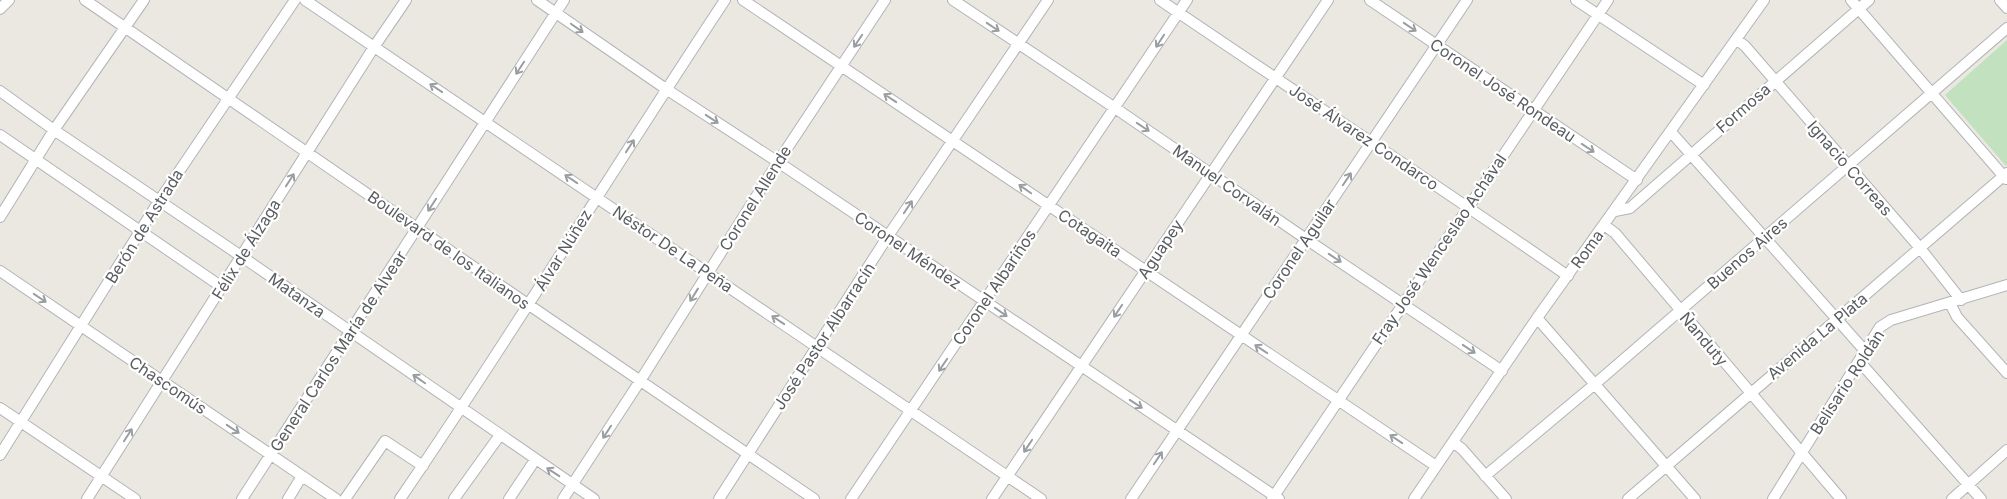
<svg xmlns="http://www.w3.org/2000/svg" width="2007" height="499" viewBox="0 0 2007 499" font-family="Inter,sans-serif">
  <rect width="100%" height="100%" fill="#ebe8e1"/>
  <path fill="#c1e1bf" d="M 2007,40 L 2007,164 L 2006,166 L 1945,95 Z"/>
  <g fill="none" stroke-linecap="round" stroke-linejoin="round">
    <defs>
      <path id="minor" d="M 85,0 L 529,305 L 814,499
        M 305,0 L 1041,499
        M 537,0 L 666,89 L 778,162 L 1279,499
        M 743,0 L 1436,466
        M 953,0 L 1115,108 L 1306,239 L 1502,371
        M 1160,0 C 1295,92 1433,182 1568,276
        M 1370,0 L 1637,180
        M 1576,0 L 1704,85
        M 1851,0 L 2006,179
        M 2000,0 L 2007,8
        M 0,9 L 9,0
        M 1736,39 L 1745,46 L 1920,248 L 1961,300
        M 0,91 L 54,130 L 241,256 L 594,499
        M 1671,132 L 1865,351
        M 0,135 L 222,287
        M 1615,211 L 1630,208 L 1869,0
        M 0,217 L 54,130 L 144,0
        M 1604,225 L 1615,233 L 1841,499
        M 0,271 L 336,499
        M 1950,303 L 1957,317 L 2007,373
        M 1537,318 L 1695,499
        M 1859,361 L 1981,499
        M 0,408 L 135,499
        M 1453,442 L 1462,449 L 1506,499
        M 0,455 L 159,201 L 295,0
        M 1485,476 L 1595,384 L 2007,28
        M 87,499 L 374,47 L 406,0
        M 242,499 L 564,0
        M 288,499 L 302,476
        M 345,499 L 385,441 L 423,466
        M 400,499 C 512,335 615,166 725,0
        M 454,499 L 500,435
        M 509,499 L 535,460
        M 563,499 L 640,381 L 778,162 L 885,0
        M 719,499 L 888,236 L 1048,0
        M 851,499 L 1187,0
        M 992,499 L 1328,0
        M 1131,499 L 1467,0
        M 1272,499 L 1608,0
        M 1414,499 L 1537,318 L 1764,0
        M 1628,499 L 2007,173
        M 1773,499 L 1880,327 L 1891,320 L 2007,285
        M 1952,499 L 2007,450"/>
    </defs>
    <use href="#minor" stroke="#b1b4b7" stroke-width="12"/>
    <use href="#minor" stroke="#fff" stroke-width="10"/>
  </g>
  <defs><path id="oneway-shaft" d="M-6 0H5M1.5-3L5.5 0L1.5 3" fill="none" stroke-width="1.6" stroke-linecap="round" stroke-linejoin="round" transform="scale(1.25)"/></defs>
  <g stroke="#9b9ea0">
    <use href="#oneway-shaft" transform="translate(993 27) rotate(34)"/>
    <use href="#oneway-shaft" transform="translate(1410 27) rotate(34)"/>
    <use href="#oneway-shaft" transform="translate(577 28) rotate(35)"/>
    <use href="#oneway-shaft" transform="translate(858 41) rotate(124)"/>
    <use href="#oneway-shaft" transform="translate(1160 41) rotate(123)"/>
    <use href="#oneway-shaft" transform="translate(520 68) rotate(123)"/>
    <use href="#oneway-shaft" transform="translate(436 88) rotate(-146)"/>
    <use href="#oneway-shaft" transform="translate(890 98) rotate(-146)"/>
    <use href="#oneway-shaft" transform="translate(712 119) rotate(33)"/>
    <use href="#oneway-shaft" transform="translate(1143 127) rotate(34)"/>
    <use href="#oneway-shaft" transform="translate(630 146) rotate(-57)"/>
    <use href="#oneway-shaft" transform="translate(1588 148) rotate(34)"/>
    <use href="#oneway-shaft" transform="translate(571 179) rotate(-146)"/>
    <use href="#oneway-shaft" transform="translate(1347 179) rotate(-56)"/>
    <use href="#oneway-shaft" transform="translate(290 180) rotate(-57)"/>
    <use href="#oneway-shaft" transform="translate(1025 189) rotate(-145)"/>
    <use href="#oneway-shaft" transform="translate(432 205) rotate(123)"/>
    <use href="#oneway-shaft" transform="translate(908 207) rotate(-56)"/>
    <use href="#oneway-shaft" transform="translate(1335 258) rotate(34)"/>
    <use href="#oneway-shaft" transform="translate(694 295) rotate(122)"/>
    <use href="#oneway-shaft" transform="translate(40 298) rotate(34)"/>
    <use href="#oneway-shaft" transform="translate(1118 311) rotate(124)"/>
    <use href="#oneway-shaft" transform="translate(1001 312) rotate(35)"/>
    <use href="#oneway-shaft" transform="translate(778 320) rotate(-146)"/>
    <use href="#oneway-shaft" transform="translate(1261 349) rotate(-146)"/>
    <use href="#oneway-shaft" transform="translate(1469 349) rotate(34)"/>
    <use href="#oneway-shaft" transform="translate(943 365) rotate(124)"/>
    <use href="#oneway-shaft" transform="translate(419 379) rotate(-145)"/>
    <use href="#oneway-shaft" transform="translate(1136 404) rotate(33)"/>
    <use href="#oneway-shaft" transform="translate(233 429) rotate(34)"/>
    <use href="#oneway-shaft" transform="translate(607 432) rotate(123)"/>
    <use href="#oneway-shaft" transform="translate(128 435) rotate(-57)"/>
    <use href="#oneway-shaft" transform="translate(1396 439) rotate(-146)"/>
    <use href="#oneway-shaft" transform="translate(1028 446) rotate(124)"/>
    <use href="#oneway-shaft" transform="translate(1158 458) rotate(-56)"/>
    <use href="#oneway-shaft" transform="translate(553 472) rotate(-147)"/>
  </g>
  <g text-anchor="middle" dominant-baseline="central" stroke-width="4.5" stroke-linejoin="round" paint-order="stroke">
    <g font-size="16" fill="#595d60" stroke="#fff">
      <text transform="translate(1503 90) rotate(34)">Coronel José Rondeau</text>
      <text transform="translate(1743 108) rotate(-41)">Formosa</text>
      <text transform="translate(1364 137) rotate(34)">José Álvarez Condarco</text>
      <text transform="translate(1850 168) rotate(49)">Ignacio Correas</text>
      <text transform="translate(1227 185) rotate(35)">Manuel Corvalán</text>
      <text transform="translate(755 198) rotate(-58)">Coronel Allende</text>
      <text transform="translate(144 226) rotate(-58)">Berón de Astrada</text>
      <text transform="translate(1090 233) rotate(34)">Cotagaita</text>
      <text transform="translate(246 249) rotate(-58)">Félix de Álzaga</text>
      <text transform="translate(673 249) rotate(34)">Néstor De La Peña</text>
      <text transform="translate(1160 249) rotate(-56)">Aguapey</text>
      <text transform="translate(1299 249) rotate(-56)">Coronel Aguilar</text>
      <text transform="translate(1439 249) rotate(-56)">Fray José Wenceslao Achával</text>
      <text transform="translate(1587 249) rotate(-54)">Roma</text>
      <text transform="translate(449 250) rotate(35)">Boulevard de los Italianos</text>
      <text transform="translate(563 250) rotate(-58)">Álvar Núñez</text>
      <text transform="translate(908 250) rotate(34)">Coronel Méndez</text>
      <text transform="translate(1747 253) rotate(-41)">Buenos Aires</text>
      <text transform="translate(994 287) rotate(-56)">Coronel Albariños</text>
      <text transform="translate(297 295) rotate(35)">Matanza</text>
      <text transform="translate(824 336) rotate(-57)">José Pastor Albarracín</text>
      <text transform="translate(1817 336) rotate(-40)">Avenida La Plata</text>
      <text transform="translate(1704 339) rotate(50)">Ñanduty</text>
      <text transform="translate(338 351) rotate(-57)">General Carlos María de Alvear</text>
      <text transform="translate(1847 382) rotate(-57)">Belisario Roldán</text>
      <text transform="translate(168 385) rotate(34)">Chascomús</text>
    </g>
  </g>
</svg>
